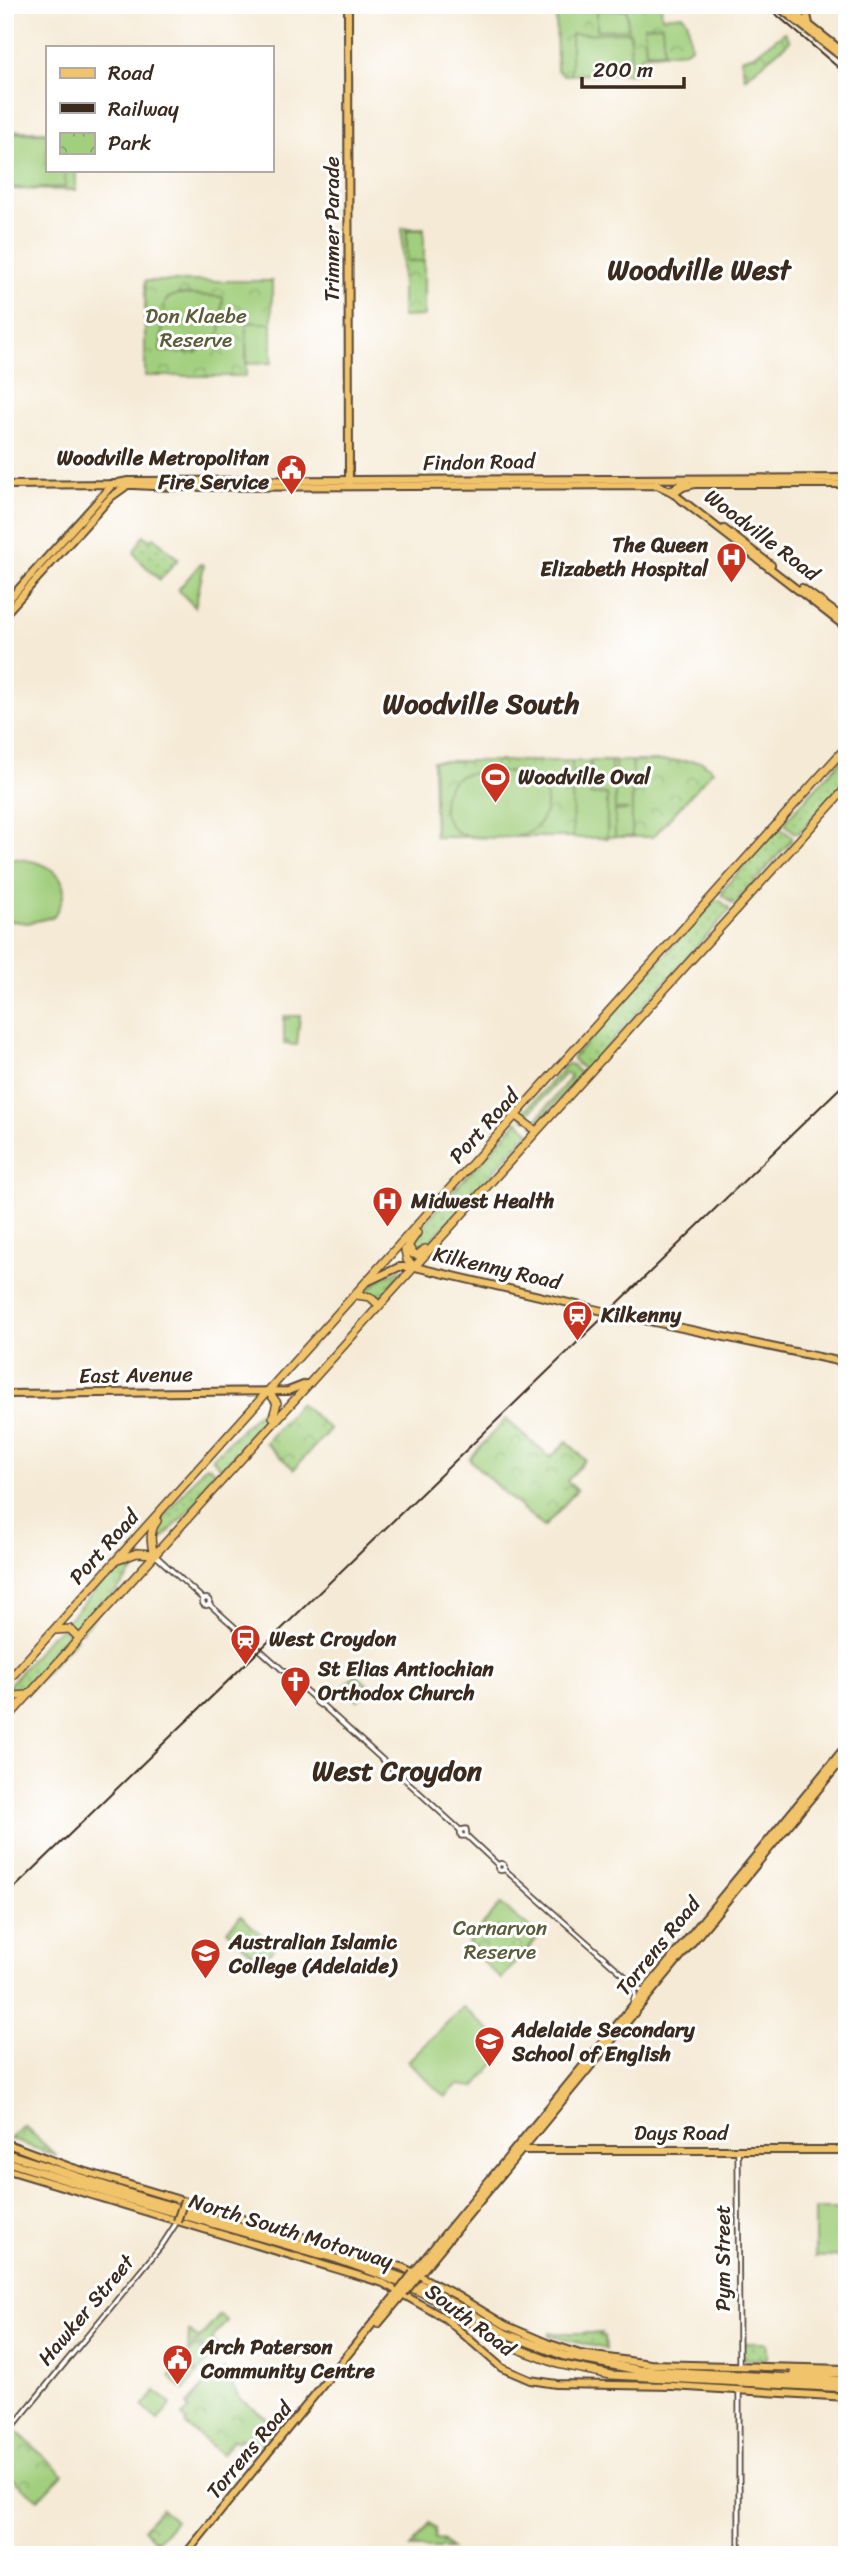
<svg xmlns="http://www.w3.org/2000/svg" width="852" height="2560" viewBox="0 0 852 2560" font-family="Sriracha,sans-serif">
  <defs>
    <pattern id="grass-dots" width="8" height="8" patternUnits="userSpaceOnUse" patternTransform="scale(1.75)"><rect width="8" height="8" fill="#a1cf7d"/><path d="M2 2h.1M6 6h.1" fill="none" stroke="#84a866" stroke-width="1.8" stroke-linecap="round"/></pattern>
    <pattern id="cemetery-stones" width="16" height="16" patternUnits="userSpaceOnUse" patternTransform="scale(1.75)"><rect width="16" height="16" fill="#a1cf7d"/><path d="M2 7V4a2 2 0 0 1 4 0v3zM10 15v-3a2 2 0 0 1 4 0v3z" fill="#84a866"/></pattern>
    <pattern id="park-crowns" width="20" height="18" patternUnits="userSpaceOnUse" patternTransform="scale(1.75)"><rect width="20" height="18" fill="#a1cf7d"/><path d="M2 6a3 3 0 1 1 6 0M12 15a3 3 0 1 1 6 0" fill="none" stroke="#84a866"/></pattern>
  </defs>
  <rect width="100%" height="100%" fill="#fff"/>
  <filter id="ink" filterUnits="userSpaceOnUse"><feTurbulence type="fractalNoise" baseFrequency=".0143" numOctaves="2"/><feDisplacementMap in="SourceGraphic" scale="14" xChannelSelector="R" yChannelSelector="G"/><feConvolveMatrix kernelMatrix="1 2 1 2 8 2 1 2 1" color-interpolation-filters="sRGB"/></filter>
  <filter id="wash" filterUnits="userSpaceOnUse"><feTurbulence type="fractalNoise" baseFrequency=".00686" numOctaves="4" result="noise"/><feDisplacementMap in="SourceGraphic" scale="28" xChannelSelector="R" yChannelSelector="G"/><feGaussianBlur stdDeviation="1.57" result="paint"/><feColorMatrix in="noise" values="0 0 0 0 0 0 0 0 0 0 0 0 0 0 0 0 0 1.4 0 .05"/><feComposite in="paint" operator="in"/></filter>
  <g filter="url(#wash)">
    <rect width="100%" height="100%" fill="#f5ead5"/>
    <path fill="url(#grass-dots)" stroke="#6e7c4e" stroke-width="2" d="M 144,535 L 149,540 L 154,537 L 178,559 L 160,580 L 137,558 L 134,551 Z
      M 847,754 L 847,780 L 799,833 L 795,833 L 785,824 L 786,820 Z
      M 777,828 L 780,828 L 792,837 L 791,841 L 736,903 L 733,904 L 722,895 L 722,891 Z
      M 719,900 L 729,908 L 729,911 L 587,1069 L 583,1069 L 573,1060 L 573,1057 L 714,901 Z
      M 567,1064 L 570,1064 L 580,1073 L 580,1076 L 534,1126 L 532,1121 L 535,1121 L 571,1077 L 565,1073 L 527,1115 L 529,1118 L 527,1120 L 522,1117 L 522,1114 Z
      M 518,1121 L 530,1132 L 421,1251 L 413,1252 L 411,1241 L 450,1194 Z
      M 401,1269 L 404,1270 L 378,1300 L 364,1293 L 382,1278 Z
      M 269,1402 L 274,1406 L 272,1415 L 223,1471 L 212,1458 Z
      M 205,1466 L 209,1466 L 219,1475 L 219,1478 L 164,1537 L 160,1539 L 155,1537 L 155,1528 Z
      M 133,1555 L 144,1559 L 81,1632 L 75,1627 L 62,1626 L 118,1565 Z
      M 61,1629 L 69,1630 L 77,1638 L 28,1692 L 13,1693 L 6,1689 L 51,1635 Z
      M 549,2333 L 602,2333 L 600,2336 L 605,2337 L 606,2349 L 549,2336 Z
      M 742,2343 L 767,2343 L 767,2359 L 742,2359 Z"/>
    <path fill="url(#cemetery-stones)" stroke="#6e7c4e" stroke-width="2" d="M 284,1016 L 300,1016 L 297,1045 L 284,1044 Z"/>
    <path fill="url(#park-crowns)" stroke="#6e7c4e" stroke-width="2" d="M 661,5 L 662,17 L 683,15 L 688,22 L 691,47 L 686,51 L 641,55 L 641,73 L 563,75 L 557,70 L 556,7 Z
      M 785,32 L 790,41 L 745,78 L 741,59 L 754,55 Z
      M 5,131 L 47,131 L 47,170 L 76,170 L 76,190 L 5,189 Z
      M 402,228 L 424,228 L 424,316 L 402,317 Z
      M 145,281 L 272,281 L 272,323 L 246,324 L 246,376 L 145,376 Z
      M 200,564 L 204,565 L 195,607 L 178,590 Z
      M 433,761 L 696,761 L 703,762 L 713,770 L 653,837 L 435,837 Z
      M 300,1403 L 330,1429 L 294,1469 L 265,1443 Z
      M 506,1419 L 550,1458 L 567,1441 L 585,1460 L 567,1481 L 577,1490 L 544,1527 L 504,1493 L 469,1459 Z
      M 501,1904 L 539,1936 L 524,1954 L 521,1951 L 517,1955 L 520,1958 L 501,1979 L 482,1961 L 485,1957 L 468,1942 Z
      M 241,1916 L 275,1947 L 260,1962 L 227,1930 Z
      M 24,2126 L 57,2156 L 10,2139 Z
      M 220,2315 L 227,2321 L 211,2340 L 222,2350 L 217,2360 L 196,2342 L 188,2352 L 189,2331 L 199,2339 Z
      M 224,2369 L 239,2398 L 269,2420 L 274,2431 L 259,2450 L 248,2439 L 245,2442 L 240,2437 L 237,2441 L 233,2439 L 222,2454 L 185,2424 L 187,2421 L 182,2417 L 189,2409 L 187,2405 L 206,2383 L 210,2386 L 206,2381 L 212,2374 L 216,2378 Z
      M 15,2430 L 63,2474 L 38,2500 L 5,2473 L 5,2440 Z
      M 161,2508 L 175,2521 L 157,2541 L 143,2529 Z
      M 430,2523 L 436,2528 L 435,2539 L 442,2540 L 451,2548 L 410,2548 Z"/>
    <path fill="#a1cf7d" stroke="#6e7c4e" stroke-width="2" d="M 597,10 L 627,10 L 628,29 L 597,30 Z
      M 662,25 L 664,51 L 646,52 L 644,26 Z
      M 630,32 L 631,73 L 571,74 L 571,34 Z
      M 13,133 L 47,133 L 47,170 L 65,170 L 65,187 L 27,189 L 5,187 L 5,135 Z
      M 407,230 L 424,230 L 424,261 L 407,261 Z
      M 179,294 L 223,297 L 220,333 L 196,353 L 160,351 L 165,303 L 168,298 Z
      M 246,323 L 272,323 L 272,363 L 247,364 Z
      M 572,761 L 590,761 L 590,784 L 572,784 Z
      M 591,761 L 611,761 L 611,780 L 591,780 Z
      M 615,761 L 632,761 L 632,782 L 615,782 Z
      M 470,773 C 488,772 518,769 533,779 C 557,794 546,831 519,836 C 506,838 472,839 461,834 C 440,824 437,793 455,779 C 459,776 465,774 470,773 Z
      M 615,784 L 632,784 L 632,837 L 615,837 L 615,811 L 629,810 L 615,809 Z
      M 572,786 L 590,786 L 590,795 L 607,794 L 607,838 L 573,838 Z
      M 5,858 C 44,859 83,874 53,917 L 28,923 L 5,920 Z
      M 356,1674 L 370,1687 L 358,1700 L 344,1687 Z
      M 463,2007 L 502,2041 L 500,2044 L 506,2051 L 475,2087 L 457,2085 L 445,2097 L 408,2061 Z
      M 815,2209 L 847,2209 L 847,2256 L 815,2257 Z
      M 196,2346 L 211,2358 L 198,2373 L 183,2361 Z
      M 182,2362 L 197,2375 L 184,2390 L 169,2377 Z
      M 156,2391 L 171,2404 L 158,2420 L 143,2407 Z"/>
  </g>
  <g filter="url(#ink)">
    <g fill="none" stroke-linecap="round" stroke-linejoin="round">
      <defs>
        <path id="minor" d="M 156,1556 L 203,1599
          M202.5 1602a3.5 3.5 0 1 1 7 0a3.5 3.5 0 1 1-7 0Z
          M 209,1604 L 316,1700
          M 319,1699 L 322,1702 L 320,1705 L 316,1702 Z
          M 321,1704 L 395,1771
          M394.5 1773a3.5 3.5 0 1 1 7 0a3.5 3.5 0 1 1-7 0Z
          M 400,1775 L 460,1830 L 461,1836 L 467,1836 L 466,1829 L 460,1830
          M 467,1836 L 498,1865
          M497.5 1867a3.5 3.5 0 1 1 7 0a3.5 3.5 0 1 1-7 0Z
          M 504,1869 L 643,1992
          M 633,2002 L 635,1995 L 634,1987
          M 738,2150 L 739,2365
          M 739,2390 L 739,2555
          M 5,2436 L 162,2245 L 177,2222"/>
        <path id="major" d="M 348,5 L 349,482
          M 776,5 L 847,61
          M 784,5 L 847,55
          M 805,5 L 809,24
          M 118,483 L 128,481 L 847,478
          M 5,485 L 113,484 L 173,487 L 657,485 L 670,491 L 847,628
          M 670,491 L 687,480
          M 673,494 L 683,487 L 695,484 L 847,484
          M 724,529 L 771,565
          M 802,588 L 847,621
          M 5,604 L 113,484
          M 5,614 L 111,497 L 125,487
          M 369,1281 L 399,1267 L 415,1267 L 616,1314 L 847,1363
          M 5,1394 L 288,1391 L 306,1384
          M 5,2143 L 70,2167 L 402,2267 L 454,2294 L 505,2325 L 547,2343 L 580,2354 L 650,2364 L 847,2369
          M 520,2150 L 847,2150
          M 5,2169 L 383,2283 L 446,2319 L 502,2368 L 530,2380 L 556,2384 L 672,2386 L 847,2397
          M 413,2273 L 847,1745
          M 418,2276 L 847,1754
          M 378,2324 L 404,2293
          M 185,2555 L 399,2291"/>
        <path id="highway" d="M 516,1116 L 536,1131
          M 408,1245 L 413,1254 L 418,1255 L 425,1249
          M 415,1267 L 407,1260 L 405,1250 L 417,1233
          M 356,1295 L 370,1297 L 379,1305
          M 268,1391 L 277,1403 L 273,1417
          M 154,1554 C 150,1542 149,1531 157,1521
          M 118,1560 L 137,1553 L 154,1554
          M 55,1630 L 70,1629 L 79,1638
          M 5,1684 L 847,746
          M 5,1693 L 13,1696 L 27,1695
          M 5,1721 L 847,787
          M 5,2153 L 143,2198 L 329,2252
          M 5,2161 L 113,2195 L 337,2259 L 382,2275 L 423,2293 L 508,2345 L 558,2364 L 611,2375 L 847,2388
          M 344,2257 L 418,2283 L 506,2334 L 565,2356 L 639,2370 L 847,2381
          M 794,2373 L 847,2373"/>
      </defs>
      <use href="#minor" stroke="#574739" stroke-width="7"/>
      <use href="#major" stroke="#574739" stroke-width="10"/>
      <use href="#highway" stroke="#574739" stroke-width="10"/>
      <use href="#minor" stroke="#fff" stroke-width="3.5"/>
      <use href="#major" stroke="#f1c36a" stroke-width="6"/>
      <use href="#highway" stroke="#f1c36a" stroke-width="7"/>
      <path stroke="#3b2a1e" stroke-width="2" d="M 765,5 L 847,75
        M 5,1897 L 847,1081"/>
      <defs>
        <path id="major-bridge" d="M 177,2221 L 184,2200
          M 399,2291 L 413,2273
          M 404,2293 L 418,2276"/>
      </defs>
      <use href="#major-bridge" stroke="#574739" stroke-width="10" stroke-linecap="butt"/>
      <use href="#major-bridge" stroke="#f1c36a" stroke-width="6"/>
    </g>
  </g>
  <defs>
    <symbol id="civic-pin" viewBox="-11 -11 22 30"><path d="M0 17L-7.5 6A9.5 9.5 0 1 1 7.5 6Z" fill="#c8321e" stroke="#fff"/><path d="M-.6-6.5H3V-4.5H.6V-3L4-1V1h2V6H-6V1h2V-1L-.6-3ZM-1.2 2.5V6h2.4V2.5Z" fill="#fff"/></symbol>
    <symbol id="hospital-pin" viewBox="-11 -11 22 30"><path d="M0 17L-7.5 6A9.5 9.5 0 1 1 7.5 6Z" fill="#c8321e" stroke="#fff"/><path d="M-5-5h3v3.5h4V-5h3V5h-3V1.5h-4V5h-3Z" fill="#fff"/></symbol>
    <symbol id="stadium-pin" viewBox="-11 -11 22 30"><path d="M0 17L-7.5 6A9.5 9.5 0 1 1 7.5 6Z" fill="#c8321e" stroke="#fff"/><path d="M0-5a6.5 5 0 1 0 0 10a6.5 5 0 1 0 0-10ZM-3.5-1.8h7v3.6h-7Z" fill="#fff"/></symbol>
    <symbol id="station-pin" viewBox="-11 -11 22 30"><path d="M0 17L-7.5 6A9.5 9.5 0 1 1 7.5 6Z" fill="#c8321e" stroke="#fff"/><path d="M-3-6H3Q5-6 5-4V2Q5 4 3 4L4.5 6H3L1.5 4h-3L-3 6H-4.5L-3 4Q-5 4-5 2V-4Q-5-6-3-6ZM-3.5-4v3h7v-3ZM-3.5 1v1.5H-2V1ZM2 1v1.5H3.5V1Z" fill="#fff"/></symbol>
    <symbol id="church-pin" viewBox="-11 -11 22 30"><path d="M0 17L-7.5 6A9.5 9.5 0 1 1 7.5 6Z" fill="#c8321e" stroke="#fff"/><path d="M-1.2-6h2.4v3.5h3.3v2.4h-3.3V6h-2.4V-.1h-3.3v-2.4h3.3Z" fill="#fff"/></symbol>
    <symbol id="school-pin" viewBox="-11 -11 22 30"><path d="M0 17L-7.5 6A9.5 9.5 0 1 1 7.5 6Z" fill="#c8321e" stroke="#fff"/><path d="M0-5L7-2L0 1L-7-2ZM-4 1L0 2.5L4 1V4Q0 6-4 4Z" fill="#fff"/></symbol>
  </defs>
  <g fill-rule="evenodd">
    <use href="#civic-pin" x="274" y="452" width="35" height="47"/>
    <use href="#hospital-pin" x="714" y="540" width="35" height="47"/>
    <use href="#stadium-pin" x="478" y="760" width="35" height="47"/>
    <use href="#hospital-pin" x="370" y="1184" width="35" height="47"/>
    <use href="#station-pin" x="560" y="1298" width="35" height="47"/>
    <use href="#station-pin" x="228" y="1622" width="35" height="47"/>
    <use href="#church-pin" x="278" y="1664" width="35" height="47"/>
    <use href="#school-pin" x="188" y="1936" width="35" height="47"/>
    <use href="#school-pin" x="472" y="2024" width="35" height="47"/>
    <use href="#civic-pin" x="160" y="2342" width="35" height="47"/>
  </g>
  <g text-anchor="middle" dominant-baseline="central" stroke-width="6" stroke-linejoin="round" paint-order="stroke">
    <g font-size="21" fill="#3b2a1e" stroke="#fff">
      <text transform="translate(332 229) rotate(-90)">Trimmer Parade</text>
      <text transform="translate(479 462) rotate(-1)">Findon Road</text>
      <text transform="translate(762 535) rotate(37)">Woodville Road</text>
      <text transform="translate(484 1126) rotate(-48)">Port Road</text>
      <text transform="translate(497 1268) rotate(13)">Kilkenny Road</text>
      <text transform="translate(136 1375) rotate(-1)">East Avenue</text>
      <text transform="translate(104 1547) rotate(-48)">Port Road</text>
      <text transform="translate(658 1946) rotate(-51)">Torrens Road</text>
      <text x="681" y="2133">Days Road</text>
      <text transform="translate(291 2231) rotate(17)">North South Motorway</text>
      <text transform="translate(723 2258) rotate(-90)">Pym Street</text>
      <text transform="translate(86 2310) rotate(-50)">Hawker Street</text>
      <text transform="translate(470 2320) rotate(37)">South Road</text>
      <text transform="translate(249 2450) rotate(-50)">Torrens Road</text>
    </g>
    <g font-size="21" fill="#5a5c3a" stroke="#fff">
      <text x="196" y="316">Don Klaebe<tspan x="196" dy="24">Reserve</tspan></text>
      <text x="500" y="1928">Carnarvon<tspan x="500" dy="24">Reserve</tspan></text>
    </g>
    <g font-size="21" font-weight="bold" fill="#3b2a1e" stroke="#fff" text-anchor="start">
      <text x="269" y="458" text-anchor="end">Woodville Metropolitan<tspan x="269" dy="24">Fire Service</tspan></text>
      <text x="708" y="545" text-anchor="end">The Queen<tspan x="708" dy="24">Elizabeth Hospital</tspan></text>
      <text x="518" y="777">Woodville Oval</text>
      <text x="411" y="1201">Midwest Health</text>
      <text x="601" y="1315">Kilkenny</text>
      <text x="269" y="1639">West Croydon</text>
      <text x="318" y="1669">St Elias Antiochian<tspan x="318" dy="24">Orthodox Church</tspan></text>
      <text x="229" y="1942">Australian Islamic<tspan x="229" dy="24">College (Adelaide)</tspan></text>
      <text x="512" y="2030">Adelaide Secondary<tspan x="512" dy="24">School of English</tspan></text>
      <text x="201" y="2347">Arch Paterson<tspan x="201" dy="24">Community Centre</tspan></text>
    </g>
    <g font-size="28" font-weight="bold" fill="#3b2a1e" stroke="#fff">
      <text x="699" y="269">Woodville West</text>
      <text x="481" y="703">Woodville South</text>
      <text x="397" y="1770">West Croydon</text>
    </g>
  </g>
  <rect width="852" height="2560" fill="none" stroke="#fff" stroke-width="28"/>
  <rect x="46" y="46" width="228" height="126" fill="#ffffff" stroke="#b1aaa5" stroke-width="2"/>
  <rect x="60" y="68" width="35" height="10" fill="#f1c36a" stroke="#b1aaa5" stroke-width="2"/>
  <text x="108" y="80" font-size="21" fill="#3b2a1e">Road</text>
  <rect x="60" y="103" width="35" height="10" fill="#3b2a1e" stroke="#b1aaa5" stroke-width="2"/>
  <text x="108" y="116" font-size="21" fill="#3b2a1e">Railway</text>
  <rect x="60" y="133" width="35" height="21" fill="url(#park-crowns)" stroke="#b1aaa5" stroke-width="2"/>
  <text x="108" y="150" font-size="21" fill="#3b2a1e">Park</text>
  <path d="M582 77v10h102v-10" fill="none" stroke="#3b2a1e" stroke-width="3.5"/>
  <text x="593" y="77" font-size="21" fill="#3b2a1e" stroke="#ffffff" stroke-width="5" paint-order="stroke">200 m</text>
</svg>
